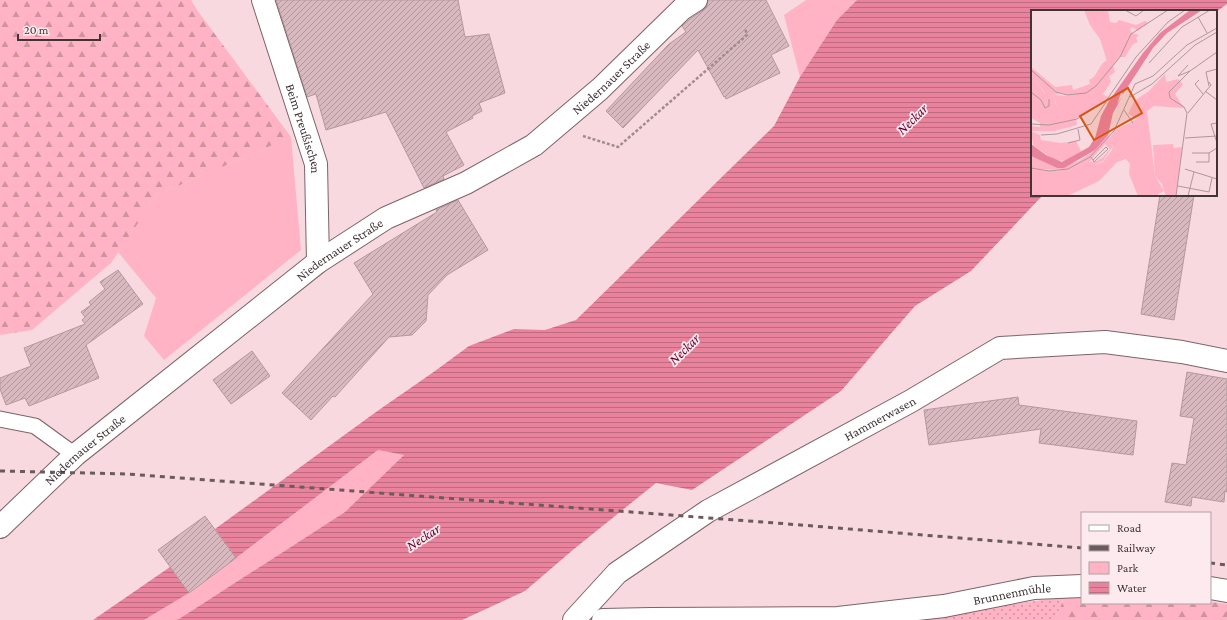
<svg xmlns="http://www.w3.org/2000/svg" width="1227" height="620" viewBox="0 0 1227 620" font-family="'Crimson Pro',serif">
  <defs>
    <pattern id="forest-firs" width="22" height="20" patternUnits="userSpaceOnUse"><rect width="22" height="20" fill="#ffb3c4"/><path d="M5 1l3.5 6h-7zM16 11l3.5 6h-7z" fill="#d092a0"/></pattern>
    <pattern id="garden-dots" width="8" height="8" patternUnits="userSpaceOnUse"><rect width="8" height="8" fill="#ffb3c4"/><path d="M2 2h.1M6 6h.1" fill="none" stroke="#d092a0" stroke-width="1.8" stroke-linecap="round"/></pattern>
    <pattern id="water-rules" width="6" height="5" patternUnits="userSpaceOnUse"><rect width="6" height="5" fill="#e9829d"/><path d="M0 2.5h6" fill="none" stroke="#be6b81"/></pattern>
    <pattern id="building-hatch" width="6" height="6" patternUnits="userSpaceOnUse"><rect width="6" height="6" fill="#d7b9bf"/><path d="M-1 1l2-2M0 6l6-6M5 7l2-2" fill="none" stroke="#b0979c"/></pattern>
  </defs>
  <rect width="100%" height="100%" fill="#f8d9df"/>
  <path fill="#ffb3c4" d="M 806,0 L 857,0 L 837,20 L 800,77 L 784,15 Z
    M 291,137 L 301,250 L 164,360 L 144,336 L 156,298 L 118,252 L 157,195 Z
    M 378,450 L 404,455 L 345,512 L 179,619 L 175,620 L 144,620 L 189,593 L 236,558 Z"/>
  <path fill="url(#forest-firs)" d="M 0,0 L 191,0 L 197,10 L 291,137 L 157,195 L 111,263 L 32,330 L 0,335 Z
    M 1064,597 L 1082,597 L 1082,603 L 1210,603 L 1210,602 L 1227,604 L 1227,620 L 1055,620 Z"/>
  <path fill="url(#garden-dots)" d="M 1064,597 L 1055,620 L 917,620 L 945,614 Z"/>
  <path fill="url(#water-rules)" d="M 857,0 L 1227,0 L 1227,4 L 1216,12 L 1216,11 L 1032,11 L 1032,195 L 1043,195 L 971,271 L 915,306 L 841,391 L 692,490 L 656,483 L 574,549 L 525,591 L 462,620 L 175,620 L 179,619 L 345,512 L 404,455 L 378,450 L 236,558 L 215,529 L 376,412 L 435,371 L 469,346 L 514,329 L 545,330 L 576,320 L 774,126 L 800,77 L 837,20 Z
    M 170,567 L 189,593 L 144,620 L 93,620 Z"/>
  <path fill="url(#building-hatch)" stroke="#b5989e" d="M 276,0 L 458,0 L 465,37 L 489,34 L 505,93 L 479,103 L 482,111 L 472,116 L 473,118 L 446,132 L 464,165 L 443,176 L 444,179 L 424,188 L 386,112 L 326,130 L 316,94 L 307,97 Z
    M 708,0 L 766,0 L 789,46 L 771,55 L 780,73 L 726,99 L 725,96 L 724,97 L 698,50 L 623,128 L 606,111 L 669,44 L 686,32 L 682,26 L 690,19 L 703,10 L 707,6 Z
    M 1160,195 L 1194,195 L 1174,320 L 1141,314 Z
    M 458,200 L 488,250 L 447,275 L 428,295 L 426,321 L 412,335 L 389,337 L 335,397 L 333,396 L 311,420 L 282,393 L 373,294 L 354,263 L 437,212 L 436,210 Z
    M 118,270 L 143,304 L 86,345 L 99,378 L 29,406 L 25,398 L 6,405 L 0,389 L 0,378 L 31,366 L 24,348 L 85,324 L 82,320 L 85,317 L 81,312 L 91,305 L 89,302 L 105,289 L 100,282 Z
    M 252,351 L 270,376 L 231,404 L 213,380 Z
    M 1187,372 L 1227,379 L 1227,492 L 1225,491 L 1224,502 L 1192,497 L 1191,506 L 1165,502 L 1172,463 L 1186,465 L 1194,418 L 1180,416 Z
    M 1018,397 L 1019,405 L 1137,421 L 1133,455 L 1039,443 L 1041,429 L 929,445 L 924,410 Z
    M 205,516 L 236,558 L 189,593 L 158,550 Z"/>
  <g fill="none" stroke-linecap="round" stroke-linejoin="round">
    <defs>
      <path id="service" d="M 0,419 L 35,426 L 75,455"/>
      <g id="minor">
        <path id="s1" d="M 263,0 L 316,164 L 318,262"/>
        <path d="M 1210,588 L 1227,591"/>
        <path id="s2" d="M 574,620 L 617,573 L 708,511 L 911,401 L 1000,348 L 1105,342 L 1182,352 L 1227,361"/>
        <path id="s3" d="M 603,620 L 651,619 L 838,618 L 944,606 L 1034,588 L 1082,586"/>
      </g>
      <g id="secondary">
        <path id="s4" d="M 0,527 L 75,455 L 318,262 L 386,218 L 466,183 L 534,145 L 600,89 L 682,9 L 696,0"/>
      </g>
    </defs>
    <use href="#service" stroke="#7d6369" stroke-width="17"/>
    <use href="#minor" stroke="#7d6369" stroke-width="24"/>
    <use href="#secondary" stroke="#7d6369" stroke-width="24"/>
    <path stroke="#a18b8f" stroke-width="2.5" stroke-dasharray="3 2" stroke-linecap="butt" d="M 583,136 L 618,147 L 747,35 L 745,28"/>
    <use href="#service" stroke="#fff" stroke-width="15"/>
    <use href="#minor" stroke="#fff" stroke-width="22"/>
    <use href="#secondary" stroke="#fff" stroke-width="22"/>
    <path stroke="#6c5b5e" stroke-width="3" stroke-dasharray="5 5" stroke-linecap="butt" d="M 0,471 L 128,474 L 776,523 L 1082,548
      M 1210,563 L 1227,565"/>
  </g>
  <g text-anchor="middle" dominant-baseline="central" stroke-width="3.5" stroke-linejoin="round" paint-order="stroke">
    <g font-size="13" fill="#403436" stroke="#fdeaee">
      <text stroke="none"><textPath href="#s4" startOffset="763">Niedernauer Straße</textPath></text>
      <text stroke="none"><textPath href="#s1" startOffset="135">Beim Preußischen</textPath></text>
      <text stroke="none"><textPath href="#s4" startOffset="439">Niedernauer Straße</textPath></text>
      <text stroke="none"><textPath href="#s2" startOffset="369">Hammerwasen</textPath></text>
      <text stroke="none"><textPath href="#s4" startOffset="115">Niedernauer Straße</textPath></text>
      <text stroke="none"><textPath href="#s3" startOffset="411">Brunnenmühle</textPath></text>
    </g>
    <g font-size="14" font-style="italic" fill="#60002a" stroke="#fdeaee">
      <text transform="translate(912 119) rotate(-45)">Neckar</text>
      <text transform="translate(684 349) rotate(-45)">Neckar</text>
      <text transform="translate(423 537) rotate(-33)">Neckar</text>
    </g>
  </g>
  <g transform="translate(1031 10)">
    <rect width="186" height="186" fill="#f8d9df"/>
    <path d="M 53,0 L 77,0 L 79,12 L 85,13 L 83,44 L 76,51 L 69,29 L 59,15 ZM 0,57 L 24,77 L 25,82 L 30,84 L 22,85 L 17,90 L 14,87 L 14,83 L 0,64 ZM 78,118 L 79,133 L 82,136 L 72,151 L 63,155 L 56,151 L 35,160 L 0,159 L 0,146 L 26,158 L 48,151 L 64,140 ZM 74,134 L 79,139 L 72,147 L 66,151 L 58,152 ZM 0,121 L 9,125 L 10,130 L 30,133 L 45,131 L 50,141 L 35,151 L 24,150 L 2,135 ZM 142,134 L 143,138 L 151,137 L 145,186 L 135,186 L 131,174 L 124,166 L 122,135 Z" fill="#ffb3c4" fill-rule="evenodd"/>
    <path d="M 88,10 L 105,15 L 114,11 L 117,13 L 107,21 L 101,17 L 99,19 L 101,23 L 108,25 L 105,28 L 107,32 L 102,34 L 94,47 L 89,47 L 82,56 L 84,62 L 78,66 L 80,72 L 72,84 L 78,88 L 57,99 L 44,98 L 39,86 L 25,82 L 24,77 L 41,75 L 42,80 L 59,74 L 58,70 L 63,67 L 71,54 L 83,44 L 80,39 L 85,13 ZM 0,64 L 14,84 L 14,87 L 17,90 L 22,85 L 25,95 L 51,105 L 45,109 L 46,115 L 23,121 L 0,121 L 0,116 L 9,117 L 9,113 L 0,108 ZM 134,64 L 135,72 L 147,69 L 152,74 L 144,84 L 153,98 L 123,96 L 116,101 L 124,166 L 133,181 L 124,186 L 107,186 L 98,164 L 99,154 L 95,149 L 86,152 L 68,171 L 43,183 L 35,186 L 0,186 L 0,159 L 27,161 L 56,151 L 63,155 L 72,152 L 81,140 L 82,135 L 76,132 L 84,120 L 106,109 L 97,104 L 103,91 L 118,81 Z" fill="#ffb3c4"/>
    <path d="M 22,85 L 39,86 L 45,98 L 54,94 L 57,99 L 69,87 L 74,91 L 51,105 L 31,110 Z" fill="#ffb3c4"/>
    <path d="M 159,0 L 171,0 L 136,23 L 122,38 L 92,84 L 90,83 L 86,94 L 91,87 L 82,103 L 77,125 L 64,140 L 33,158 L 26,158 L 0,146 L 0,134 L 15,145 L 31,152 L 58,137 L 64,128 L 70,106 L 78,91 L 112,43 L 129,23 Z" fill="#e9829d"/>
    <path fill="none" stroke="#ae979b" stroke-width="1" d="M 94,0 L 105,6 L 113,0M 167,7 L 176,23M 118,53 L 151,17 L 179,0M 157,55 L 147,66 L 159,61M 0,60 L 25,82 L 36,85 L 55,83 L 65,76 L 89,47 L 100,24 L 137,0M 168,70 L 164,74 L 172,84M 178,76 L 175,62 L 186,59M 174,81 L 186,90M 0,82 L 10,90 L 14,98 L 18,96 L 18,89M 99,87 L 121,74 L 164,35 L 186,22M 93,100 L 102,113M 157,103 L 180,75 L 178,72M 186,113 L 180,114 L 186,133M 0,114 L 18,115 L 46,109 L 75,91 L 105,47 L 137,12 L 154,0M 10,125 L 26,124 L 60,114 L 75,92M 154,128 L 186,126M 37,133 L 49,130 L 47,119M 161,143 L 178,143 L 186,138M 60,147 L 62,150 L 75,137 L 77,139 L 63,152 L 62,150M 165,152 L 178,152 L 178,143M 0,158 L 18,161 L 37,159 L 59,147 L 83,121 L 104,74 L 122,66 L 156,35 L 186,18M 154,159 L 186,169M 147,176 L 178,182M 178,182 L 181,168M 145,186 L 156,103 L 153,97 L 139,88 L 138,82 L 159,61 L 186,42M 157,186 L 163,162"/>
    <path fill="#d75510" fill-opacity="0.15" stroke="#d75510" stroke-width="2" d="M 97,78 L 111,103 L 63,130 L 49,106 Z"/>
    <rect width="186" height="186" fill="none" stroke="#403436" stroke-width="2"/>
  </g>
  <rect x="1081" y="512" width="130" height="92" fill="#fdeaee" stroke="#b1a1a4"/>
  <rect x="1089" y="525" width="20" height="6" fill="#ffffff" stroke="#b1a1a4"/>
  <text x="1117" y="532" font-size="12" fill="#403436">Road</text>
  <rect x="1089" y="545" width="20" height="6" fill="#6c5b5e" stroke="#b1a1a4"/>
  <text x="1117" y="552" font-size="12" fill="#403436">Railway</text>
  <rect x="1089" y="562" width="20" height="12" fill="#ffb3c4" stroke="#b1a1a4"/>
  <text x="1117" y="572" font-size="12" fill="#403436">Park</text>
  <rect x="1089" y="582" width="20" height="12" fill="url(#water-rules)" stroke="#b1a1a4"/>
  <text x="1117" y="592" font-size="12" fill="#403436">Water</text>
  <path d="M18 34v6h82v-6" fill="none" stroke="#403436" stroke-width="2"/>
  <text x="24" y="34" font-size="12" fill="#403436" stroke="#fdeaee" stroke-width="3" paint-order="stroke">20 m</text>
</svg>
